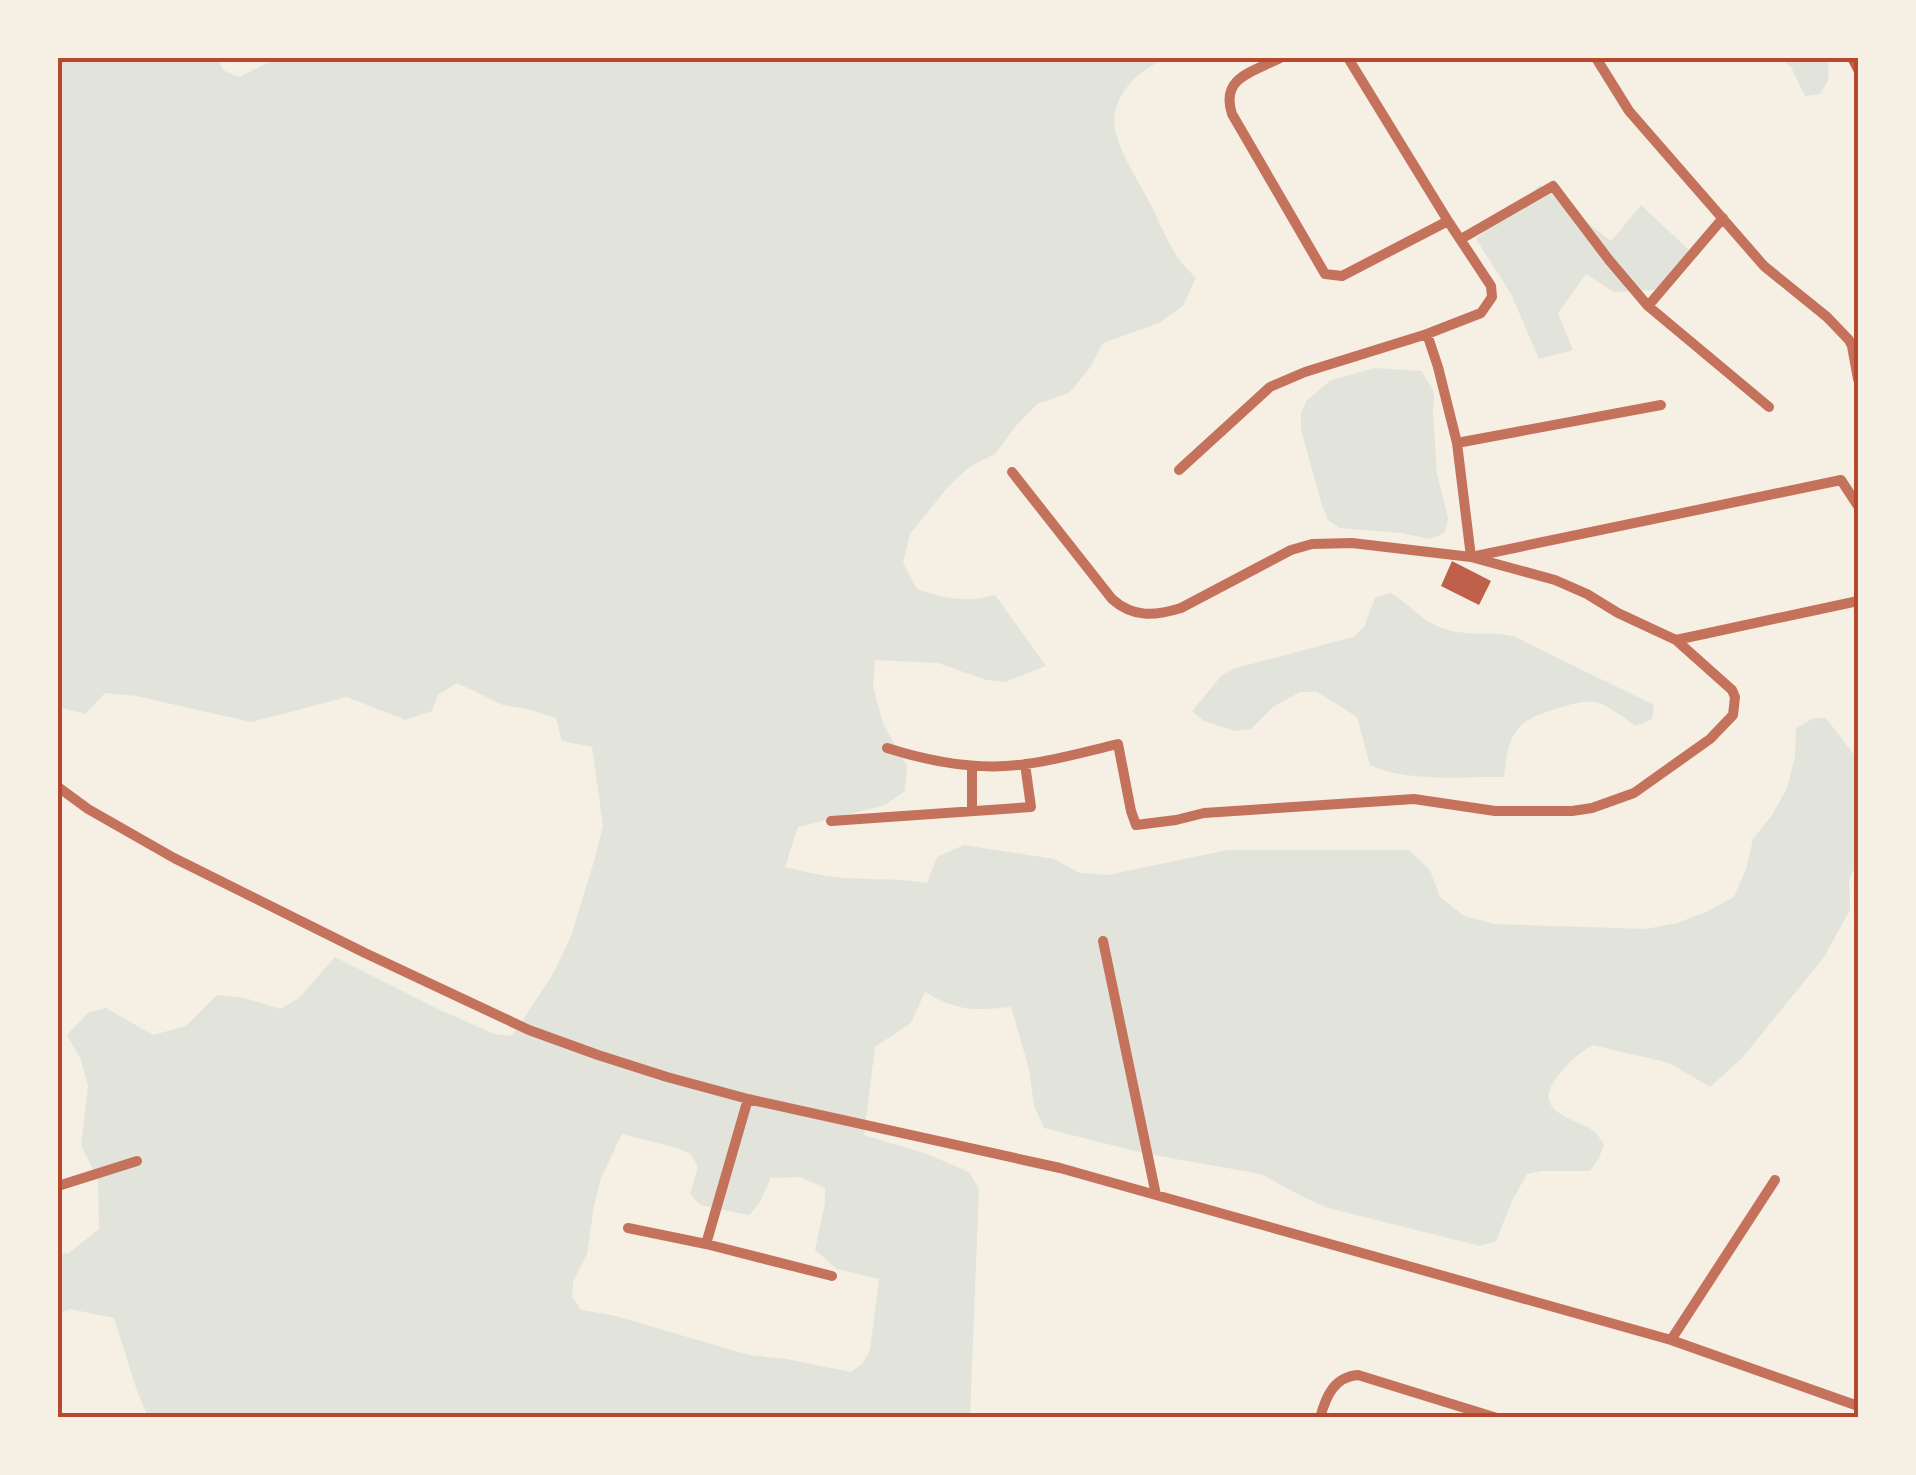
<svg xmlns="http://www.w3.org/2000/svg" width="1916" height="1475" viewBox="0 0 1916 1475" font-family="'Sofia Sans Condensed',sans-serif">
  <rect width="100%" height="100%" fill="#f6efe4"/>
  <path fill="#e2e4dc" fill-rule="evenodd" d="M 58,58 L 218,58 L 223,70 L 239,77 L 267,63 L 272,58 L 1167,58 C 1143,69 1122,84 1115,112 C 1108,137 1140,183 1151,205 C 1159,221 1166,239 1176,255 C 1181,263 1189,271 1196,278 L 1183,306 L 1159,323 L 1103,343 L 1089,369 L 1069,393 L 1037,404 L 1015,427 L 995,454 L 969,467 L 947,488 L 910,534 L 903,563 L 917,589 C 945,599 967,603 995,595 L 1046,666 L 1005,682 L 986,680 L 938,663 L 875,660 L 873,686 L 883,724 L 907,766 L 905,791 L 885,805 L 798,827 L 785,867 C 806,872 826,877 848,878 C 875,880 900,878 927,883 L 937,857 L 964,845 L 1054,859 L 1080,873 L 1108,875 L 1227,850 L 1409,850 L 1430,870 L 1440,897 L 1464,916 L 1495,924 L 1646,929 L 1677,923 L 1706,912 L 1734,897 L 1746,869 L 1753,839 L 1772,815 L 1787,788 L 1795,757 L 1796,728 L 1814,718 L 1826,718 L 1858,760 L 1858,860 L 1849,880 L 1850,910 L 1824,957 L 1743,1057 L 1710,1087 L 1669,1063 L 1593,1045 C 1578,1053 1568,1063 1557,1077 C 1530,1113 1576,1118 1594,1131 C 1597,1133 1601,1140 1604,1144 L 1599,1158 L 1590,1171 L 1542,1171 L 1527,1174 L 1512,1201 L 1496,1241 L 1480,1246 L 1328,1208 L 1299,1195 L 1261,1174 L 1147,1154 L 1044,1128 L 1034,1106 L 1029,1069 L 1011,1007 C 973,1011 958,1011 925,992 L 911,1023 L 875,1047 L 864,1135 L 927,1154 L 969,1172 L 979,1189 L 970,1417 L 148,1417 L 137,1391 L 114,1318 L 70,1309 L 58,1314 L 58,1254 L 69,1253 L 99,1229 L 98,1180 L 81,1145 L 88,1086 L 81,1060 L 67,1035 L 89,1012 L 106,1008 L 153,1035 L 186,1026 L 217,995 L 245,998 L 280,1009 L 299,998 L 335,957 L 438,1009 L 494,1034 L 512,1036 L 553,974 L 571,936 L 595,858 L 603,826 L 592,747 L 562,741 L 556,718 L 527,709 L 503,705 L 457,683 L 438,695 L 432,711 L 405,720 L 347,697 L 251,722 L 136,696 L 105,693 L 85,714 L 58,707 ZM 622,1134 L 677,1148 L 691,1154 L 698,1167 L 690,1194 L 700,1205 L 749,1215 L 759,1204 L 771,1178 L 800,1177 L 825,1188 L 825,1203 L 815,1250 L 837,1269 L 879,1279 L 870,1350 L 863,1363 L 851,1372 L 786,1359 L 749,1355 L 612,1315 L 581,1310 L 572,1297 L 573,1282 L 587,1254 L 594,1206 L 601,1178 Z
    M 1780,58 L 1829,58 L 1828,81 L 1820,94 L 1805,96 L 1791,67 Z
    M 1540,185 L 1611,241 L 1641,205 L 1690,251 L 1655,290 L 1614,292 L 1586,274 L 1558,313 L 1573,350 L 1539,359 L 1511,294 L 1476,239 Z
    M 1375,368 L 1421,371 L 1433,390 L 1434,398 L 1433,414 L 1437,473 L 1448,518 L 1445,533 L 1430,539 L 1401,533 L 1339,528 L 1328,520 L 1322,505 L 1301,430 L 1301,413 L 1307,400 L 1331,380 Z
    M 1390,593 C 1409,603 1421,621 1442,628 C 1467,637 1488,631 1513,636 L 1654,705 L 1652,719 L 1636,726 C 1624,719 1608,704 1595,702 C 1583,701 1567,705 1556,709 C 1513,721 1509,735 1504,777 C 1463,776 1407,783 1370,765 L 1357,717 L 1317,692 L 1300,692 L 1273,707 L 1251,729 L 1235,731 L 1204,721 L 1192,711 L 1222,675 L 1236,668 L 1353,637 L 1364,627 L 1375,598 Z"/>
  <path fill="#bf614a" d="M 1850,58 L 1858,58 L 1858,80 L 1847,59 Z
    M 1452,561 L 1491,581 L 1479,605 L 1441,586 Z"/>
  <g fill="none" stroke-linecap="round" stroke-linejoin="round">
    <path stroke="#c5725c" stroke-width="10" d="M 1280,58 C 1253,72 1220,77 1232,114 L 1325,274 L 1342,276 L 1448,221
      M 1596,58 L 1629,111 L 1764,266 L 1827,317 L 1849,340 L 1852,346 L 1858,379
      M 1461,239 L 1553,186 L 1609,260 L 1648,306 L 1769,407
      M 1648,306 L 1723,218
      M 1427,334 L 1438,367 L 1457,443 L 1471,557 L 1555,580 L 1587,594 L 1618,613 L 1676,640 L 1858,601
      M 1457,443 L 1661,405
      M 1179,470 L 1270,387 L 1305,372 L 1427,334 L 1481,313 L 1492,297 L 1491,286 L 1448,221 L 1348,58
      M 1012,472 L 1112,599 C 1133,618 1155,616 1181,608 L 1291,550 L 1312,544 L 1352,543 L 1471,557 L 1841,480 L 1858,506
      M 887,748 C 931,762 980,771 1026,764 C 1057,760 1088,751 1118,744 L 1131,811 L 1136,825 L 1176,820 L 1204,813 L 1414,799 L 1495,811 L 1572,811 L 1592,808 L 1634,793 L 1710,739 L 1733,715 L 1735,697 L 1732,690 L 1676,640
      M 972,766 L 972,811
      M 58,787 L 88,809 L 174,858 L 365,953 L 529,1030 L 598,1055 L 667,1077 L 748,1099 L 1060,1168 L 1671,1340 L 1858,1406
      M 831,821 L 1031,807 L 1025,764
      M 1103,941 L 1156,1195
      M 58,1186 L 137,1161
      M 628,1228 L 706,1244 L 748,1099
      M 706,1244 L 832,1276
      M 1671,1340 L 1775,1180
      M 1320,1418 C 1326,1396 1334,1377 1358,1375 L 1497,1418"/>
  </g>
  <rect width="1916" height="1475" fill="none" stroke="#f6efe4" stroke-width="120"/>
  <rect x="60" y="60" width="1796" height="1355" fill="none" stroke="#b5482f" stroke-width="4"/>
</svg>
